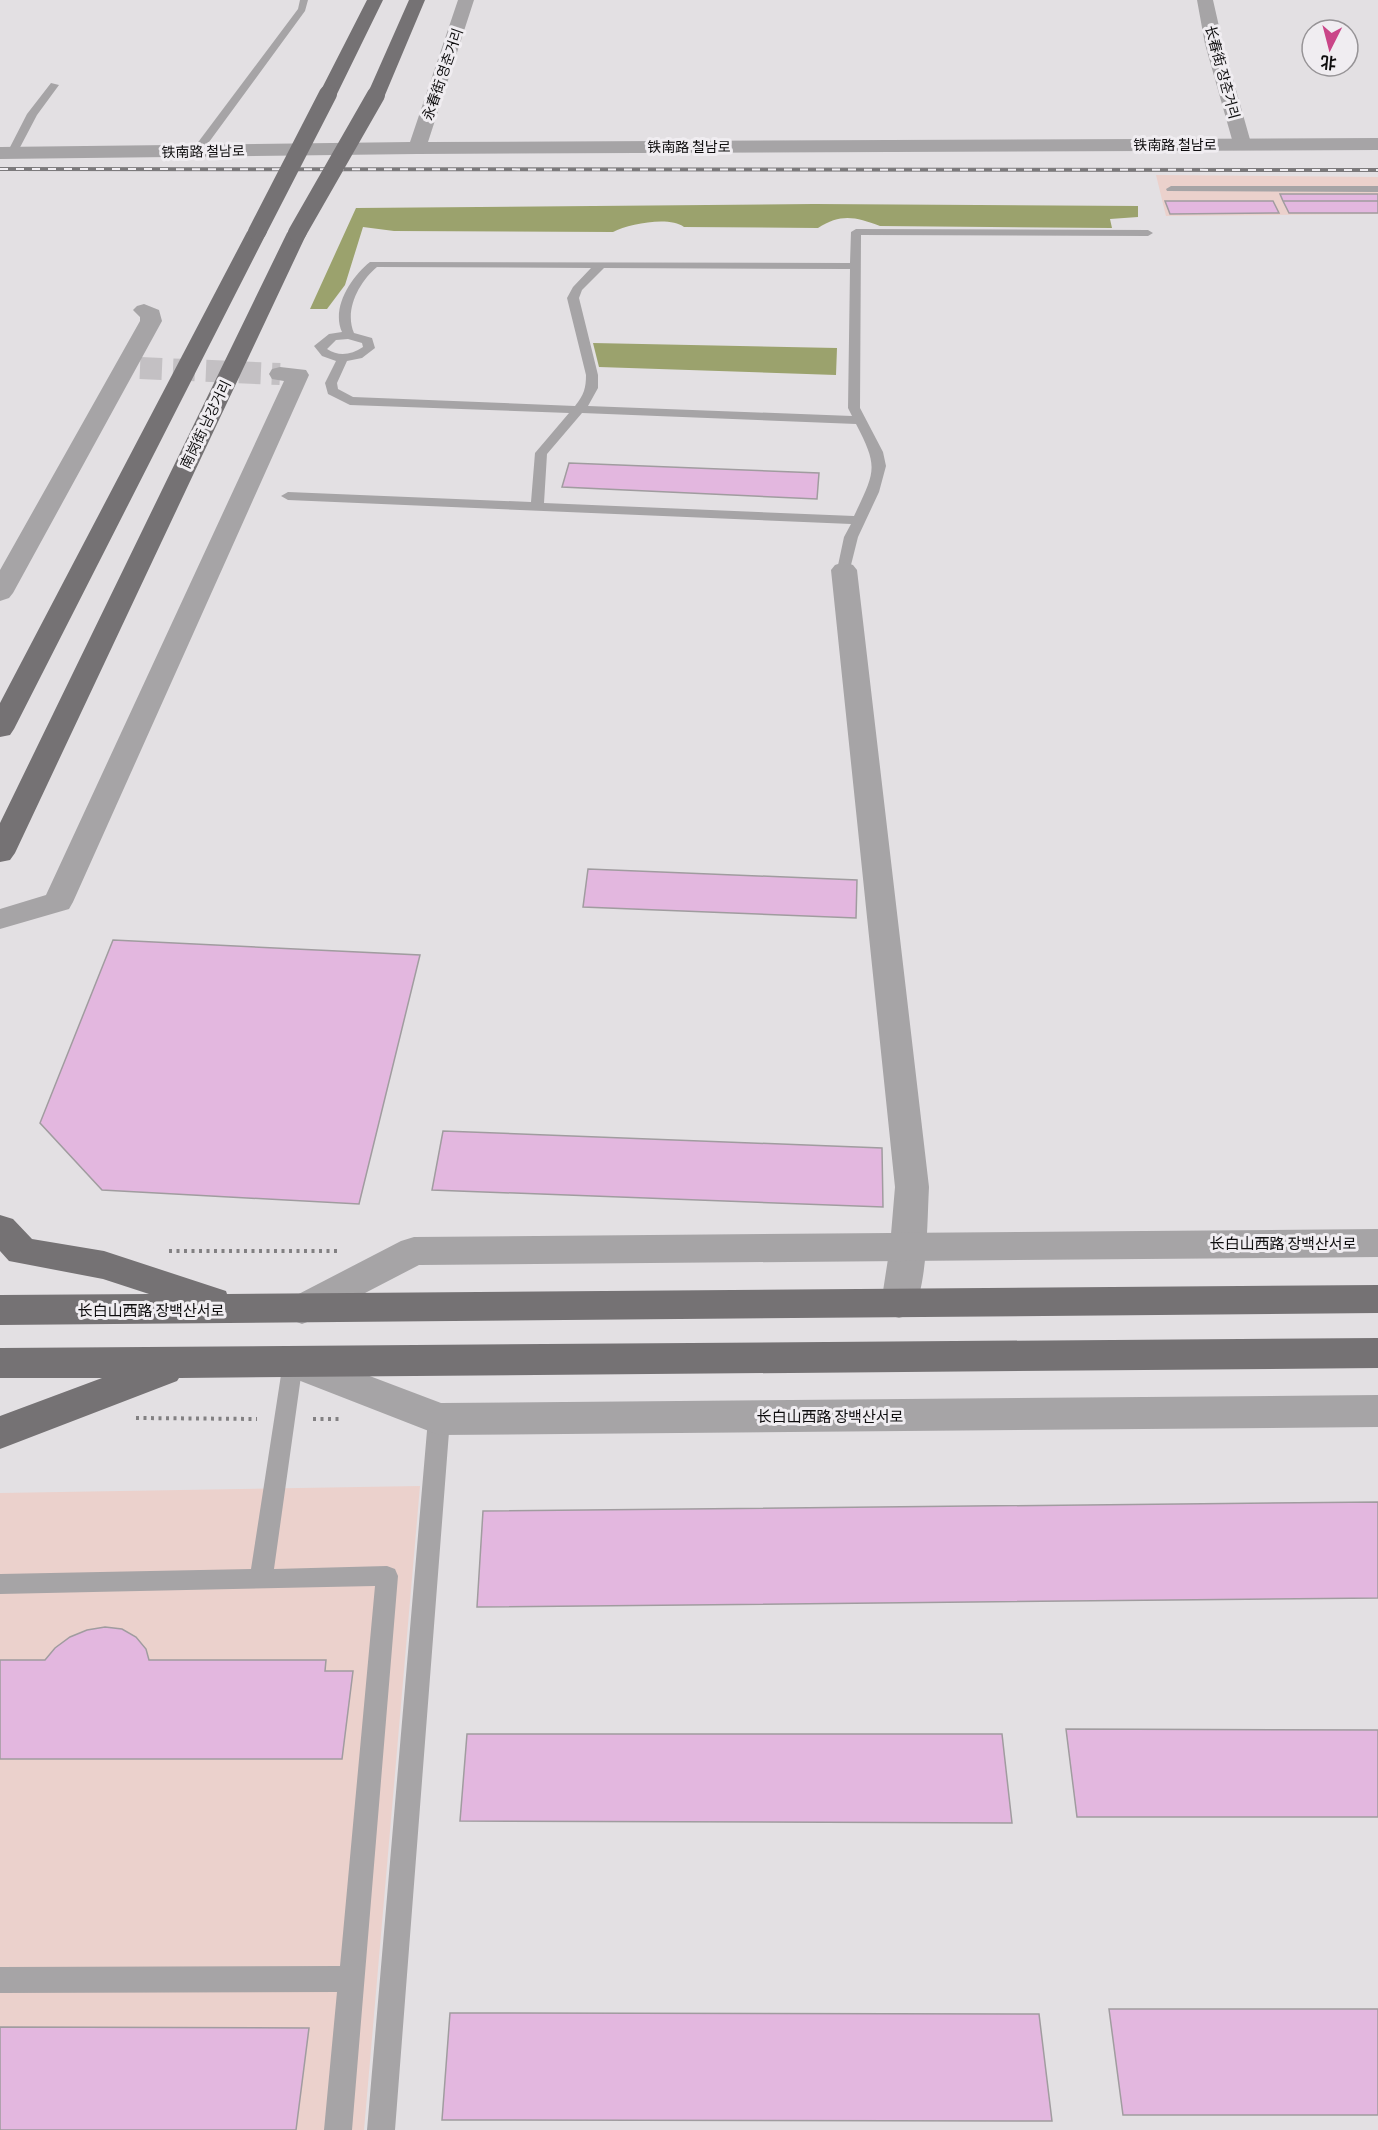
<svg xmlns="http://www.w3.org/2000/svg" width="1378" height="2130" viewBox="0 0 1378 2130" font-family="Barlow,'Noto Sans SC','Noto Sans KR',sans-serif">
  <rect width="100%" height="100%" fill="#e3e0e3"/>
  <path fill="#ebd1cc" d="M 1156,175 L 1378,177 L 1378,214 L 1166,216 Z
    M 420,1486 L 364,2130 L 0,2130 L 0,1493 Z"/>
  <path fill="#9ba26d" d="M 814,204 L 1138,206 L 1138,217 L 1110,219 L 1112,228 L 880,226 C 856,217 841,213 818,228 L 684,227 C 669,216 629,224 613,232 L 394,231 L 363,227 L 345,285 L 327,309 L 310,309 L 356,208 Z
    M 593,343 L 837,348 L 836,375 L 599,367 Z"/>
  <path fill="#e3b7df" stroke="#a09c9f" stroke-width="1.5" d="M 1280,194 L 1378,194 L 1378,201 L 1283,201 Z
    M 1165,201 L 1273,201 L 1279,213 L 1170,214 Z
    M 1283,201 L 1378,201 L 1378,213 L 1289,213 Z
    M 569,463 L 819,473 L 817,499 L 562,487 Z
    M 588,869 L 857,880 L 856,918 L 583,907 Z
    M 113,940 L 420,955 L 359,1204 L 102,1190 L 40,1123 Z
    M 443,1131 L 882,1148 L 883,1207 L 432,1190 Z
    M 1378,1502 L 1378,1598 L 477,1607 L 483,1511 Z
    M 105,1627 L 122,1629 L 136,1637 L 146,1649 L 149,1660 L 326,1660 L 325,1671 L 353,1671 L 342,1759 L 0,1759 L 0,1660 L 45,1660 L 55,1648 L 70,1637 L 87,1630 Z
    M 1066,1729 L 1378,1730 L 1378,1817 L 1077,1817 Z
    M 467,1734 L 1002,1734 L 1012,1823 L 460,1821 Z
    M 1109,2009 L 1378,2009 L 1378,2115 L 1123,2115 Z
    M 450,2013 L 1039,2014 L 1052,2121 L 442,2120 Z
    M 0,2027 L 309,2028 L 296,2130 L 0,2130 Z"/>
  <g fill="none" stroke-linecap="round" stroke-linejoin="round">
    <path stroke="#c3c0c3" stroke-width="22" stroke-dasharray="22 11" stroke-linecap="butt" d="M 140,368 L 280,374"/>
    <path stroke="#828082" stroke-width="4" stroke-dasharray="3 4.5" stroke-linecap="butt" d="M 169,1251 L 341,1251
      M 136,1418 L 257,1419
      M 313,1419 L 341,1419"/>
    <path fill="#a6a4a6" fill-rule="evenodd" d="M 300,0 L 308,0 L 305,11 L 201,153 L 193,153 L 193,149 L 298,9 Z
      M 51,83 L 59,85 L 37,115 L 16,155 L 8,155 L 7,153 L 27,114 Z
      M 1171,186 L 1378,186 L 1378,192 L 1167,191 L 1166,189 Z
      M 856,229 L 1148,230 L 1153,233 L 1148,236 L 861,235 L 860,408 L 883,452 L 886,466 L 879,492 L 858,537 L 849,573 L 839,573 L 837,570 L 844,537 L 851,524 L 288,500 L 281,496 L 288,492 L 531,502 L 535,453 L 569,413 L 350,405 L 328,394 L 325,383 L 336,361 L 322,356 L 314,346 L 329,334 L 342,332 C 331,308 351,277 370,262 L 850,263 L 851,232 ZM 377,267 L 591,268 L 573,287 L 567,298 L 586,375 C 586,388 584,395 575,406 L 353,397 L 338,389 L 337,383 L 347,361 L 362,358 L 375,348 L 372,338 L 354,333 C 344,310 359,282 377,267 ZM 604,268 L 850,269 L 848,408 L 852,416 L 588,406 L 598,388 L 598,375 L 579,298 L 582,290 ZM 348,339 L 362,343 L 363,347 C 351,355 339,357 327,349 L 336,340 ZM 582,413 L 856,424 C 879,468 875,471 854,516 L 544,503 L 547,454 Z
      M 293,1354 L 300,1356 L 303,1362 L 274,1569 L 387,1566 L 395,1569 L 398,1576 L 352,2130 L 324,2130 L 337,1992 L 0,1993 L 0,1967 L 340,1966 L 375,1586 L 0,1594 L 0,1574 L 251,1569 L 283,1362 L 286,1356 Z
      M 439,1410 L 446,1413 L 450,1419 L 395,2130 L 367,2130 L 428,1419 L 432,1413 Z"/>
    <path fill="#a6a4a6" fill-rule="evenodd" d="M 1197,0 L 1213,0 L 1223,44 L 1251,143 L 1249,147 L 1235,147 L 1233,143 L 1205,44 Z
      M 144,304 L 159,310 L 162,321 L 13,593 L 9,598 L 0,601 L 0,570 L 140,321 L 140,317 L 133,310 L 137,306 Z
      M 280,367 L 306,370 L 309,375 L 73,902 L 69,909 L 0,929 L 0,909 L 46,895 L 284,381 L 272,379 L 269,374 L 272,369 Z
      M 844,562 L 853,565 L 857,570 L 929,1187 C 927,1222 928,1284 912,1314 L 899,1318 L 886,1314 L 881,1304 L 890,1246 L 895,1187 L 831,570 L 835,565 Z"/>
    <path fill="#a6a4a6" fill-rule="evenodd" d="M 458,0 L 474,0 L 428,142 L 1378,138 L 1378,150 L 417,154 L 0,159 L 0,147 L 410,142 Z
      M 1378,1229 L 1378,1257 L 419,1265 L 315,1319 L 302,1324 L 289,1319 L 284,1309 L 289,1299 L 401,1241 L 414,1237 Z
      M 293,1347 L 441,1403 L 1378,1395 L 1378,1427 L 439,1435 L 280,1373 L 274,1362 L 280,1351 Z"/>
    <path fill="#757274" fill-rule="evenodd" d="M 367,0 L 383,0 L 337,94 L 334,98 L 322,98 L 319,94 Z
      M 409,0 L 425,0 L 385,95 L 382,99 L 370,99 L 367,95 Z
      M 257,226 L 264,228 L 267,232 L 14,729 L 10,735 L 0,737 L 0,703 L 247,232 L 250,228 Z
      M 297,227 L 304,229 L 307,233 L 15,853 L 10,860 L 0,862 L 0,823 L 287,233 L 290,229 Z
      M 0,1215 L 13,1219 L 32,1239 L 104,1251 L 226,1291 L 227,1294 L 1378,1285 L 1378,1313 L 0,1325 L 0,1295 L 149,1294 L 103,1279 L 9,1261 L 0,1251 Z
      M 1378,1338 L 1378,1368 L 179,1378 L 177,1381 L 0,1449 L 0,1416 L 102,1378 L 0,1378 L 0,1348 Z"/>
    <defs>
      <path id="rail" d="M 0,169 L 1378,170"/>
    </defs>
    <use href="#rail" stroke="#7c7a7c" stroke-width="4"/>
    <use href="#rail" stroke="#f0edf1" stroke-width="2" stroke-dasharray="8" stroke-linecap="butt"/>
    <path stroke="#757274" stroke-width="18" d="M 257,232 L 328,94
      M 297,233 L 376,95"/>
  </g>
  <g text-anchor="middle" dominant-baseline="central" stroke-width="6" stroke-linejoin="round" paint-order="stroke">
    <g font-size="14" fill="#0e0d0e" stroke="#f0edf1">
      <text transform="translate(1223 72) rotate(75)">长春街 장춘거리</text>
      <text transform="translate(442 74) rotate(-71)">永春街 영춘거리</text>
      <text x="1175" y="144">铁南路 철남로</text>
      <text x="689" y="146">铁南路 철남로</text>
      <text transform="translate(203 151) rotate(-1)">铁南路 철남로</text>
      <text transform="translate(205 424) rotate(-64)">南岗街 남강거리</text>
    </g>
    <g font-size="15" fill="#0e0d0e" stroke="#f0edf1">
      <text x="1283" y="1243">长白山西路 장백산서로</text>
      <text x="151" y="1310">长白山西路 장백산서로</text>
      <text x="830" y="1416">长白山西路 장백산서로</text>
    </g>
  </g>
  <g transform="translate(1330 48) rotate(186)"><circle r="28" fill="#f0edf1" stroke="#969396" stroke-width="1.5"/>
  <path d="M0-4.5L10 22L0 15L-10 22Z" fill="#ca4588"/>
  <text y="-9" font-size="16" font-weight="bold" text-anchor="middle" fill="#0e0d0e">北</text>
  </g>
</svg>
